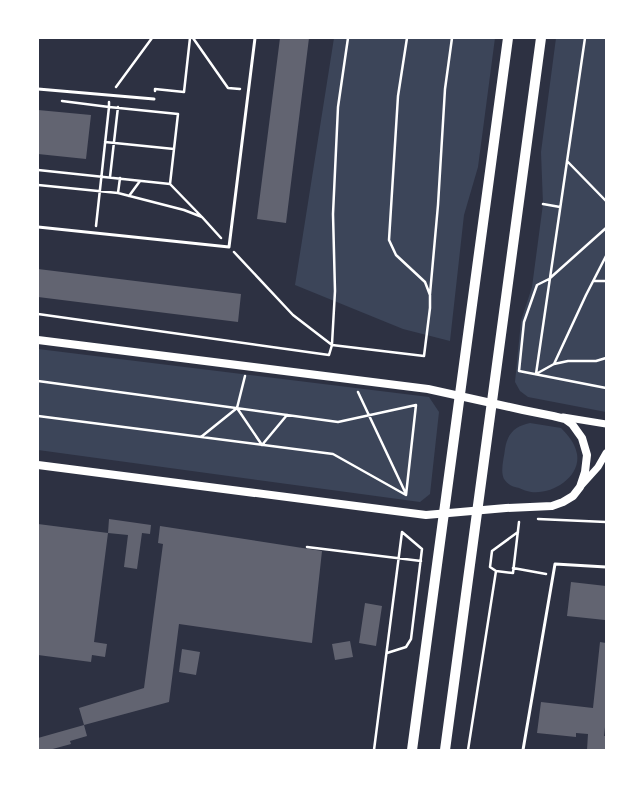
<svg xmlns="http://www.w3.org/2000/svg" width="644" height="788" viewBox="0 0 644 788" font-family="'Fira Sans',sans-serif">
  <rect width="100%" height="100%" fill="#2d3142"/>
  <path fill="#3c4559" d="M 334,38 L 495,38 L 478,167 L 464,215 L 450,341 L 403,329 L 295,285 Z
    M 556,38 L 606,38 L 606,412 L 528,397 L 520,391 L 515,382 L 521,321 L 532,287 L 543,204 L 541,152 Z
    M 38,349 L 429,397 L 439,412 L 430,494 L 420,502 L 38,450 Z
    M 530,423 L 561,428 C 568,435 575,443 577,454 C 581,477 552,495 531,492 C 527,491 523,490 519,488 C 513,487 508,485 504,479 C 500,471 504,458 505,449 C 507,434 515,426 530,423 Z"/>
  <path fill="#626471" d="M 280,38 L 309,38 L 286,223 L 257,219 Z
    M 38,110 L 91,115 L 86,159 L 38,154 Z
    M 38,269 L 241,294 L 238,322 L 38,297 Z
    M 109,519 L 151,525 L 150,534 L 142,533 L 137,569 L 124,567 L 128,535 L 108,533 Z
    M 38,524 L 108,533 L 94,642 L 107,644 L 105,657 L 92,655 L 91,662 L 38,655 Z
    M 160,526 L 322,551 L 312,643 L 179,624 L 169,702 L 84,725 L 79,708 L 144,688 L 163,544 L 158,543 Z
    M 571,582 L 606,586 L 605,620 L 567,616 Z
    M 365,603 L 382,606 L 376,646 L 359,643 Z
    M 350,641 L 353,657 L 335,660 L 332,644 Z
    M 600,642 L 606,643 L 606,718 L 604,736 L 606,736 L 606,750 L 587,750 L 588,734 L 576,733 L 576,737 L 537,733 L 541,702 L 593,708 Z
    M 182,649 L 200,652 L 196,675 L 179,672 Z
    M 84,725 L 87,736 L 70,741 L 71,744 L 49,750 L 38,750 L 38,738 Z"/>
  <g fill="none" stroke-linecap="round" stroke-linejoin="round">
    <path stroke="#fff" stroke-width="2.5" d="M 193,38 L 228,88 L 240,89
      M 116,87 L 152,38
      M 155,91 L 155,89 L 184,92 L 190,38
      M 62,101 L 109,107 L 96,226
      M 109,102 L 109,107 L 178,114 L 170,184
      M 105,142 L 174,149
      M 567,161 L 606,201
      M 38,170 L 170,184 L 201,216
      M 110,177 L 118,107
      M 38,185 L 118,193 L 184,210 L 202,217 L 221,238
      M 118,193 L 120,178
      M 129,196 L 140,181
      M 543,204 L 560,207
      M 606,228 L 549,279 L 537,285 L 524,322 L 519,371 L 606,388
      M 234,252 L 293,315 L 332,345
      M 594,281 L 606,281
      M 430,294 L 438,205 L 445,89 L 452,38
      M 38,314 L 329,355 L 332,345 L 424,356 L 430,308 L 430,295 L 425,282 L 396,255 L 389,240 L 398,96 L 407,38
      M 332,344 L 335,291 L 333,214 L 338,107 L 348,38
      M 554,364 L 568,361 L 596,361 L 606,358
      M 536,374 L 585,38
      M 536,374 L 554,364 L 586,295 L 606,256
      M 38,381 L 338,422 L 416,405 L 406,495
      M 358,392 L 406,494
      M 237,408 L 245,376
      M 38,416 L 333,454 L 406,495
      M 201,437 L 237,408 L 262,445 L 287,415
      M 538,519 L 606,522
      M 518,532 L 492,551 L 490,567 L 496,571 L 513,573 L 519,522
      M 307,547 L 421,561
      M 513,568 L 546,574
      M 387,653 L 406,647 L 411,639 L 422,549 L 402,532
      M 374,750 L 402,532
      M 468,750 L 496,571"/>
    <path stroke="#fff" stroke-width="3" d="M 38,89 L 154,99
      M 38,227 L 229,247 L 255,38
      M 523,750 L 555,564 L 606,567"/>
    <path stroke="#fff" stroke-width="7" d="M 563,417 L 606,424
      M 580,487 L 598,467 L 606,453"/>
    <path stroke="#fff" stroke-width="8" d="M 38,340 L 428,389 L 523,410 L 553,416 L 565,419 L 572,424 L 582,438 L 587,455 L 585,472 L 580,487 L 573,496 L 563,502 L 552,506 L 506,508 L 426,515 L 38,465"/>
    <path stroke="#fff" stroke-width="10" d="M 412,750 L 508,38
      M 445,750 L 541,38"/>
  </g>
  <rect width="644" height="788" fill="none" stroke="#ffffff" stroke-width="78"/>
</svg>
